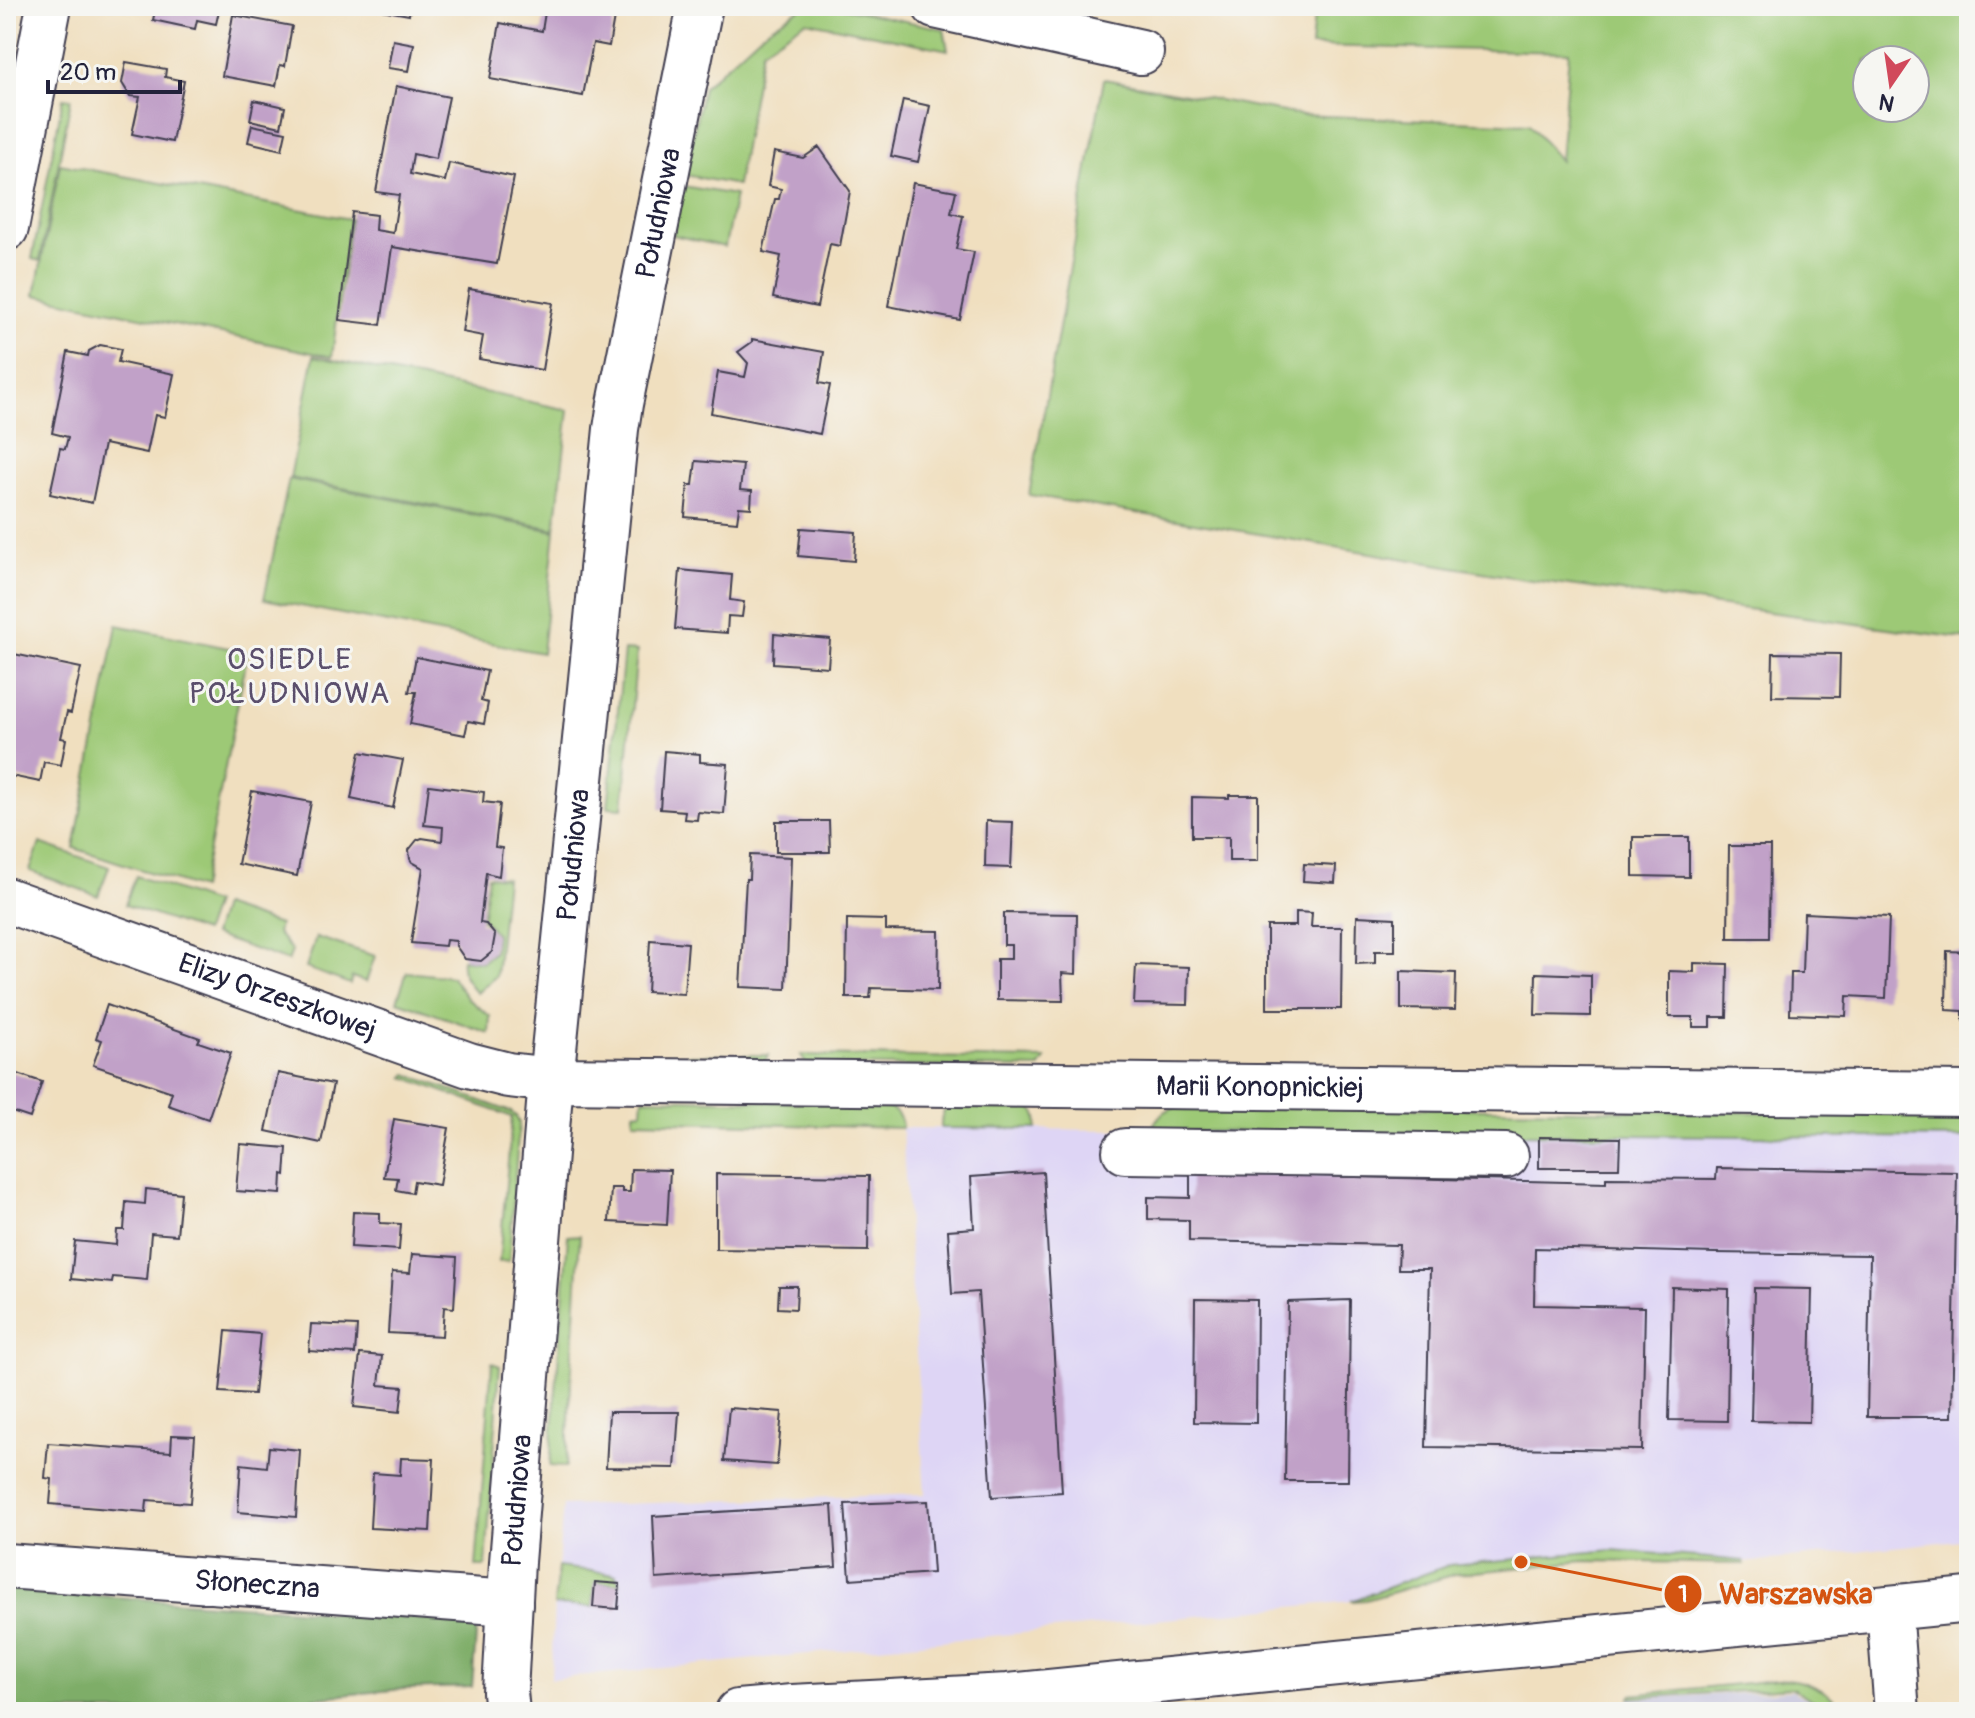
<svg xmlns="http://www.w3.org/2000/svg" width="1975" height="1718" viewBox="0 0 1975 1718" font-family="Pangolin,sans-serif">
  <rect width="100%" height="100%" fill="#f6f6f2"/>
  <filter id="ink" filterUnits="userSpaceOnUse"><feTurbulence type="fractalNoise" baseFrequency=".0125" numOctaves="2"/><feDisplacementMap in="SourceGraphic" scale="16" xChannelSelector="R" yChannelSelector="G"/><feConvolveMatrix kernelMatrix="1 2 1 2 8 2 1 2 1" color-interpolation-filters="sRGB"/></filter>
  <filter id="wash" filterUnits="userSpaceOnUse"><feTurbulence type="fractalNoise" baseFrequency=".006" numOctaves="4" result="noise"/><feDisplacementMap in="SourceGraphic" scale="32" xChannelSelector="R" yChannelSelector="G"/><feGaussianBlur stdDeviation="1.8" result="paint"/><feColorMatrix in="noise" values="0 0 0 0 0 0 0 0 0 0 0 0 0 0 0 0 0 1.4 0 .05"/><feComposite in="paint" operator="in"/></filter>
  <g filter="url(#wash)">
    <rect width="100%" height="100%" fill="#f0dfbf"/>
    <path fill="#ded5f5" d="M 902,1128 L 1969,1138 L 1969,1539 L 1752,1562 L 1612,1550 L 1449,1565 L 1351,1601 L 551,1679 L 554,1605 L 617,1609 L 620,1584 L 616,1574 L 558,1567 L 563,1506 L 925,1494 Z"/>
    <path fill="#c3c1db" d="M 1792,1691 L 1833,1712 L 1631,1712 L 1630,1699 Z"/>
    <path fill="#9dc976" stroke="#607658" stroke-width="2" fill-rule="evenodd" d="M 804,6 L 833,6 L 944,29 L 948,50 L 806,21 L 762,50 L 737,185 L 685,175 L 703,87 L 763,32 Z
      M 1315,6 L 1969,6 L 1969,639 L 1524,579 L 1029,495 L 1104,79 L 1300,115 L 1529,124 L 1560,161 L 1569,52 L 1311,46 ZM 1867,60 L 1915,60 L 1915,108 L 1867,108 Z
      M 63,98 L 71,99 L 40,261 L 32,259 Z
      M 60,164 L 350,219 L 332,357 L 35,295 Z
      M 683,186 L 735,195 L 725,247 L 673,235 Z
      M 314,356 L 569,410 L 555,529 L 290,478 Z
      M 289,479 L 555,531 L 542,653 L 264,599 Z
      M 117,625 L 248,652 L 201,889 L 74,848 Z
      M 624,650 L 637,651 L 623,808 L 608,807 Z
      M 40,843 L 109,867 L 98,896 L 30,871 Z
      M 136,876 L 214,903 L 204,932 L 125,905 Z
      M 488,876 L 506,878 L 496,976 L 477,993 C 467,983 460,973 462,959 L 482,962 L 494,952 L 496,934 L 486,922 L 482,920 Z
      M 222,906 L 279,925 L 277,933 L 292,951 L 288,961 L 213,935 Z
      M 316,937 L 375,956 L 366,982 L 352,977 L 350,984 L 306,968 Z
      M 407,972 L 452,977 L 467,998 L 490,1016 L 489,1033 L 397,1001 Z
      M 643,1055 L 769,1055 L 762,1065 L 643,1063 Z
      M 801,1055 L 1045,1059 L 1039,1068 L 806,1065 Z
      M 407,1074 L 511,1112 L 516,1116 L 519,1123 L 509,1261 L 499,1262 L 512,1117 L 404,1077 Z
      M 643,1098 L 880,1104 C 892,1108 902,1114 902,1128 L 634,1121 L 634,1112 L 642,1111 Z
      M 957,1103 L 1029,1106 C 1038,1113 1038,1119 1037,1129 L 941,1128 C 941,1112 942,1111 957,1103 Z
      M 1180,1105 L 1962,1115 L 1969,1116 L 1969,1138 L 1151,1131 C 1156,1116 1165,1110 1180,1105 Z
      M 580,1235 L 566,1467 L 550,1466 L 568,1236 Z
      M 492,1363 L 500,1366 L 486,1564 L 484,1567 L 476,1567 Z
      M 1612,1550 L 1744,1561 L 1744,1564 L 1585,1561 L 1456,1574 L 1366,1600 L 1351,1601 L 1449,1565 Z
      M 558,1567 L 616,1574 L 620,1584 L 595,1582 L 593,1607 L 554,1605 Z
      M 1786,1679 C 1811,1682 1831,1691 1845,1712 L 1833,1712 L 1792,1688 L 1630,1698 L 1631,1695 Z"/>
    <path fill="#7ead67" stroke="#506851" stroke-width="2" d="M 6,1589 L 477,1623 L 472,1687 L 404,1689 L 164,1712 L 6,1712 Z"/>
    <g id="blocks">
      <path fill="#c1a1c8" d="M 156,6 L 220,6 L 216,24 L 197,20 L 195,29 L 153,20 Z
        M 376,6 L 410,6 L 409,15 L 376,9 Z
        M 546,6 L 616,6 L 609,46 L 593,43 L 583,96 L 490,79 L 500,23 L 542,31 Z
        M 233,15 L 292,26 L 285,66 L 280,65 L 276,86 L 222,76 Z
        M 393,40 L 414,44 L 409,71 L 388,68 Z
        M 126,62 L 166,69 L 165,77 L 184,81 L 172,142 L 132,134 L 140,97 L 130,96 L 122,83 Z
        M 396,86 L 449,97 L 436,159 L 413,154 L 410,174 L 445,181 L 449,163 L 514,177 L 497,264 L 392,247 L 381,325 L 339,320 L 352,212 L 376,215 L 375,230 L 393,233 L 399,195 L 376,192 Z
        M 254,100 L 285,107 L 281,127 L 250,120 Z
        M 903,100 L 930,106 L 918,162 L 891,156 Z
        M 252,125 L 286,132 L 282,150 L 248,142 Z
        M 819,147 L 850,191 L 840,246 L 830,244 L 817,307 L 773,298 L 781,256 L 763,252 L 775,199 L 779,199 L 781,189 L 768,186 L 774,152 L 803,158 Z
        M 913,183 L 956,191 L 951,213 L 963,216 L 956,249 L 974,252 L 960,320 L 888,306 Z
        M 469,289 L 553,303 L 542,370 L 479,359 L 483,336 L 462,332 Z
        M 752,339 L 824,352 L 819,383 L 830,385 L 820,434 L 711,413 L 718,372 L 745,377 L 748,363 L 738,352 L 752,342 Z
        M 100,345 L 121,349 L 118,362 L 174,374 L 165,417 L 155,415 L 147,453 L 104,444 L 92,503 L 50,494 L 60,448 L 65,449 L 68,437 L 52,433 L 68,352 L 88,356 L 89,351 Z
        M 696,461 L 743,465 L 740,490 L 752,491 L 751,508 L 739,507 L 737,522 L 685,517 L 688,485 L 693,485 Z
        M 801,528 L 856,532 L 854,561 L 798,556 Z
        M 680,570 L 732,575 L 730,600 L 744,602 L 742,617 L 728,616 L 727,633 L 675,629 Z
        M 774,634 L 830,639 L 828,667 L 773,663 Z
        M 9,653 L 81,668 L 71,713 L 67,712 L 61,738 L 66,739 L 61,765 L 44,762 L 40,782 L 6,775 L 6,667 Z
        M 1773,653 L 1840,654 L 1839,697 L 1772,696 Z
        M 416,657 L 487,671 L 481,701 L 488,703 L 484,724 L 468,721 L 465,735 L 410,724 L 416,692 L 409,692 Z
        M 664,751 L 700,754 L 700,762 L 728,764 L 724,814 L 698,812 L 697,820 L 684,819 L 685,811 L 660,809 Z
        M 360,752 L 403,760 L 393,808 L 351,799 Z
        M 429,785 L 484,792 L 483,802 L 500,804 L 495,847 L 502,848 L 499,876 L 486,873 L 480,923 L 486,924 L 495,935 L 492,952 L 481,961 L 465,959 L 456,946 L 456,941 L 446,940 L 445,946 L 411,943 L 423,868 L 412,862 L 410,859 L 409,850 L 417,840 L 422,838 L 442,841 L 443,827 L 424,825 Z
        M 252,791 L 311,802 L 297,876 L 238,864 Z
        M 1229,795 L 1258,795 L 1258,861 L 1229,861 L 1229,837 L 1192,837 L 1192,797 L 1229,798 Z
        M 776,821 L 829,821 L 830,852 L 776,852 Z
        M 986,821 L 1013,822 L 1011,868 L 985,867 Z
        M 1633,837 L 1689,837 L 1689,877 L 1633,876 Z
        M 1729,846 L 1770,846 L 1769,938 L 1728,938 Z
        M 750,855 L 791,857 L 786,989 L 740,987 L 746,879 L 749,879 Z
        M 1304,864 L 1336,866 L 1335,883 L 1303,881 Z
        M 1296,912 L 1312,913 L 1311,927 L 1342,927 L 1341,1009 L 1267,1009 L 1267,926 L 1296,926 Z
        M 1004,913 L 1077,914 L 1076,974 L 1062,973 L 1063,1001 L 997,1000 L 997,959 L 1011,959 L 1011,945 L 1004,945 Z
        M 1804,913 L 1889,917 L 1886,998 L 1847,996 L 1846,1016 L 1790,1014 L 1791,973 L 1802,973 Z
        M 1357,916 L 1395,918 L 1395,951 L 1375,951 L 1375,963 L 1356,964 Z
        M 847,919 L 886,920 L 886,930 L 939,931 L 938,990 L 871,988 L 870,998 L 846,998 Z
        M 650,940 L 688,943 L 684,994 L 647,992 Z
        M 1947,951 L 1969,952 L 1969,1021 L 1963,1021 L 1963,1011 L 1946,1010 Z
        M 1694,963 L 1728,964 L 1727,1017 L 1711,1017 L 1711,1027 L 1693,1027 L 1693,1017 L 1669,1017 L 1669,971 L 1694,972 Z
        M 1136,965 L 1189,967 L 1188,1005 L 1134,1004 Z
        M 1401,971 L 1456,973 L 1455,1010 L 1401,1009 Z
        M 1536,973 L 1591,975 L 1591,1016 L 1535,1015 Z
        M 107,1005 L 200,1038 L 198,1042 L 231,1053 L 208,1119 L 168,1105 L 172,1092 L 93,1065 L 102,1040 L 96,1038 Z
        M 6,1070 L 42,1082 L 30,1118 L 6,1110 Z
        M 278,1073 L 333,1084 L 321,1143 L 266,1131 Z
        M 394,1119 L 449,1128 L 439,1185 L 414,1181 L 412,1193 L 396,1190 L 398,1178 L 384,1177 Z
        M 1539,1137 L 1620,1138 L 1619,1168 L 1539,1168 Z
        M 240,1144 L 287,1148 L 285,1175 L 282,1174 L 281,1194 L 236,1191 Z
        M 1717,1168 L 1957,1172 L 1952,1417 L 1867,1417 L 1870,1255 L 1714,1253 L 1535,1248 L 1534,1305 L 1645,1307 L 1642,1450 L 1426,1447 L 1430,1269 L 1398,1269 L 1399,1245 L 1189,1241 L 1189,1220 L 1148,1219 L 1148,1197 L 1190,1198 L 1190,1173 L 1606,1183 L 1606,1178 L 1716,1179 Z
        M 631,1169 L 670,1170 L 667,1225 L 609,1222 L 611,1188 L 622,1188 L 622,1192 L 630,1192 Z
        M 1043,1172 L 1062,1492 L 992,1497 L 978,1292 L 952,1294 L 948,1230 L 974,1228 L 971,1177 Z
        M 716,1174 L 869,1176 L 868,1251 L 716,1249 Z
        M 146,1189 L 181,1193 L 177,1235 L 151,1233 L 147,1280 L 113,1277 L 112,1283 L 71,1279 L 75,1241 L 116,1245 L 117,1230 L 124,1230 L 126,1202 L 145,1204 Z
        M 353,1212 L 380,1213 L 380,1223 L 401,1224 L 399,1250 L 351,1247 Z
        M 412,1254 L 457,1257 L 454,1308 L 444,1307 L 442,1336 L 388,1333 L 392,1272 L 410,1273 Z
        M 779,1286 L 797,1286 L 796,1309 L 778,1308 Z
        M 1672,1287 L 1729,1289 L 1727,1421 L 1669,1420 Z
        M 1754,1288 L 1812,1289 L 1809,1422 L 1751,1421 Z
        M 1195,1299 L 1257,1300 L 1256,1423 L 1194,1422 Z
        M 1350,1300 L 1348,1481 L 1285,1481 L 1288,1302 Z
        M 311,1324 L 357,1326 L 355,1354 L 309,1351 Z
        M 226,1331 L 260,1334 L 254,1394 L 220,1392 Z
        M 360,1354 L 382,1356 L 379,1385 L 403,1387 L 400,1412 L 354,1407 Z
        M 729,1408 L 782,1412 L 777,1465 L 724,1461 Z
        M 609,1412 L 679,1412 L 675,1468 L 606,1467 Z
        M 172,1435 L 195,1436 L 190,1503 L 147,1500 L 146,1512 L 50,1504 L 52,1479 L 45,1478 L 48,1443 L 171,1452 Z
        M 269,1447 L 300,1450 L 296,1517 L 238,1512 L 241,1464 L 267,1467 Z
        M 401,1458 L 434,1459 L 430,1531 L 370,1528 L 373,1473 L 400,1475 Z
        M 928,1501 L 933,1573 L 850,1579 L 845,1504 Z
        M 832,1505 L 836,1567 L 656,1579 L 653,1516 Z
        M 595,1582 L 620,1584 L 618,1609 L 593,1607 Z"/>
    </g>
  </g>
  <g filter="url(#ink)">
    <use href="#blocks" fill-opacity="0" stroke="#413e4f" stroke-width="2"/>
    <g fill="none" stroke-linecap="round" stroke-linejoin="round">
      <defs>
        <g id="minor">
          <path d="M 935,6 L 1141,52"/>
          <path d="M 6,228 L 49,6"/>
          <path id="s1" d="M 6,900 L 469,1065 L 508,1075 L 551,1080 L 1969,1094"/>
          <path d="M 1125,1151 L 1506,1156"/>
          <path id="s2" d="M 6,1566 L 510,1603"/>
          <path d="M 1889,1608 L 1897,1712"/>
          <path id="s3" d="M 507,1712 L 505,1692 L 512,1562 L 551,1080 L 616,429 L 620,404 L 700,6"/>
        </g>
        <path id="major" d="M 738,1712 L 792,1707 L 1008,1696 L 1969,1600"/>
      </defs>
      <use href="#minor" stroke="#413e4f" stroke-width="48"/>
      <use href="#major" stroke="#413e4f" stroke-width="48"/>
      <use href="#minor" stroke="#fff" stroke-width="44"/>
      <use href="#major" stroke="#fff" stroke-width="44"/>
    </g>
  </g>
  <g text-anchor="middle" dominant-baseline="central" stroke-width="6" stroke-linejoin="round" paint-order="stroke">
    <g font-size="28" fill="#22223b" stroke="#f6f6f2">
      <text stroke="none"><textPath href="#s3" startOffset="1508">Południowa</textPath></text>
      <text stroke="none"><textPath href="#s3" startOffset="860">Południowa</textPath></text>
      <text stroke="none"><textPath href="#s1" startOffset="288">Elizy Orzeszkowej</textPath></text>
      <text stroke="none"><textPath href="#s1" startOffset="1284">Marii Konopnickiej</textPath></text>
      <text stroke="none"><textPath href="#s3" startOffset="212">Południowa</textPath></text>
      <text stroke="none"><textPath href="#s2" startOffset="252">Słoneczna</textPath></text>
    </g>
    <g font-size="30" letter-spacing="2" fill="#5a4e6c" stroke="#f6f6f2">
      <text x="290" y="659">OSIEDLE<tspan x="290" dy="34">POŁUDNIOWA</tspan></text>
    </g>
  </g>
  <path fill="none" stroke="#d45411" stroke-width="3" d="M1521 1562L1683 1594"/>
  <g fill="#d45411" stroke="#f6f6f2" stroke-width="3">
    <circle cx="1521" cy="1562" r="8"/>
    <circle cx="1683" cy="1594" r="20"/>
  </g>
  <g font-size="24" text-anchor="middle" font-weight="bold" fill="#fff">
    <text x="1683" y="1602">1</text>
  </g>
  <g font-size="30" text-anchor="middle" font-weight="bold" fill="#d45411" stroke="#f6f6f2" stroke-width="6" stroke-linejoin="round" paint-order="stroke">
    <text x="1796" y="1604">Warszawska</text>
  </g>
  <rect width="1975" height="1718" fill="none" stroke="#f6f6f2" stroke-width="32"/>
  <g transform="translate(1891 84) rotate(193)"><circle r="38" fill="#f6f6f2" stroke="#a1a1a9" stroke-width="2"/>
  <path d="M0-6L14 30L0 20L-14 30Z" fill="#d1495b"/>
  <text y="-12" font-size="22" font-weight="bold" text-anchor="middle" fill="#22223b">N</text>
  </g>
  <path d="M48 80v12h132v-12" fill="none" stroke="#22223b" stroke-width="4"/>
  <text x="60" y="80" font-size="24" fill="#22223b" stroke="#f6f6f2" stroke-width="6" paint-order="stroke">20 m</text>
</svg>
